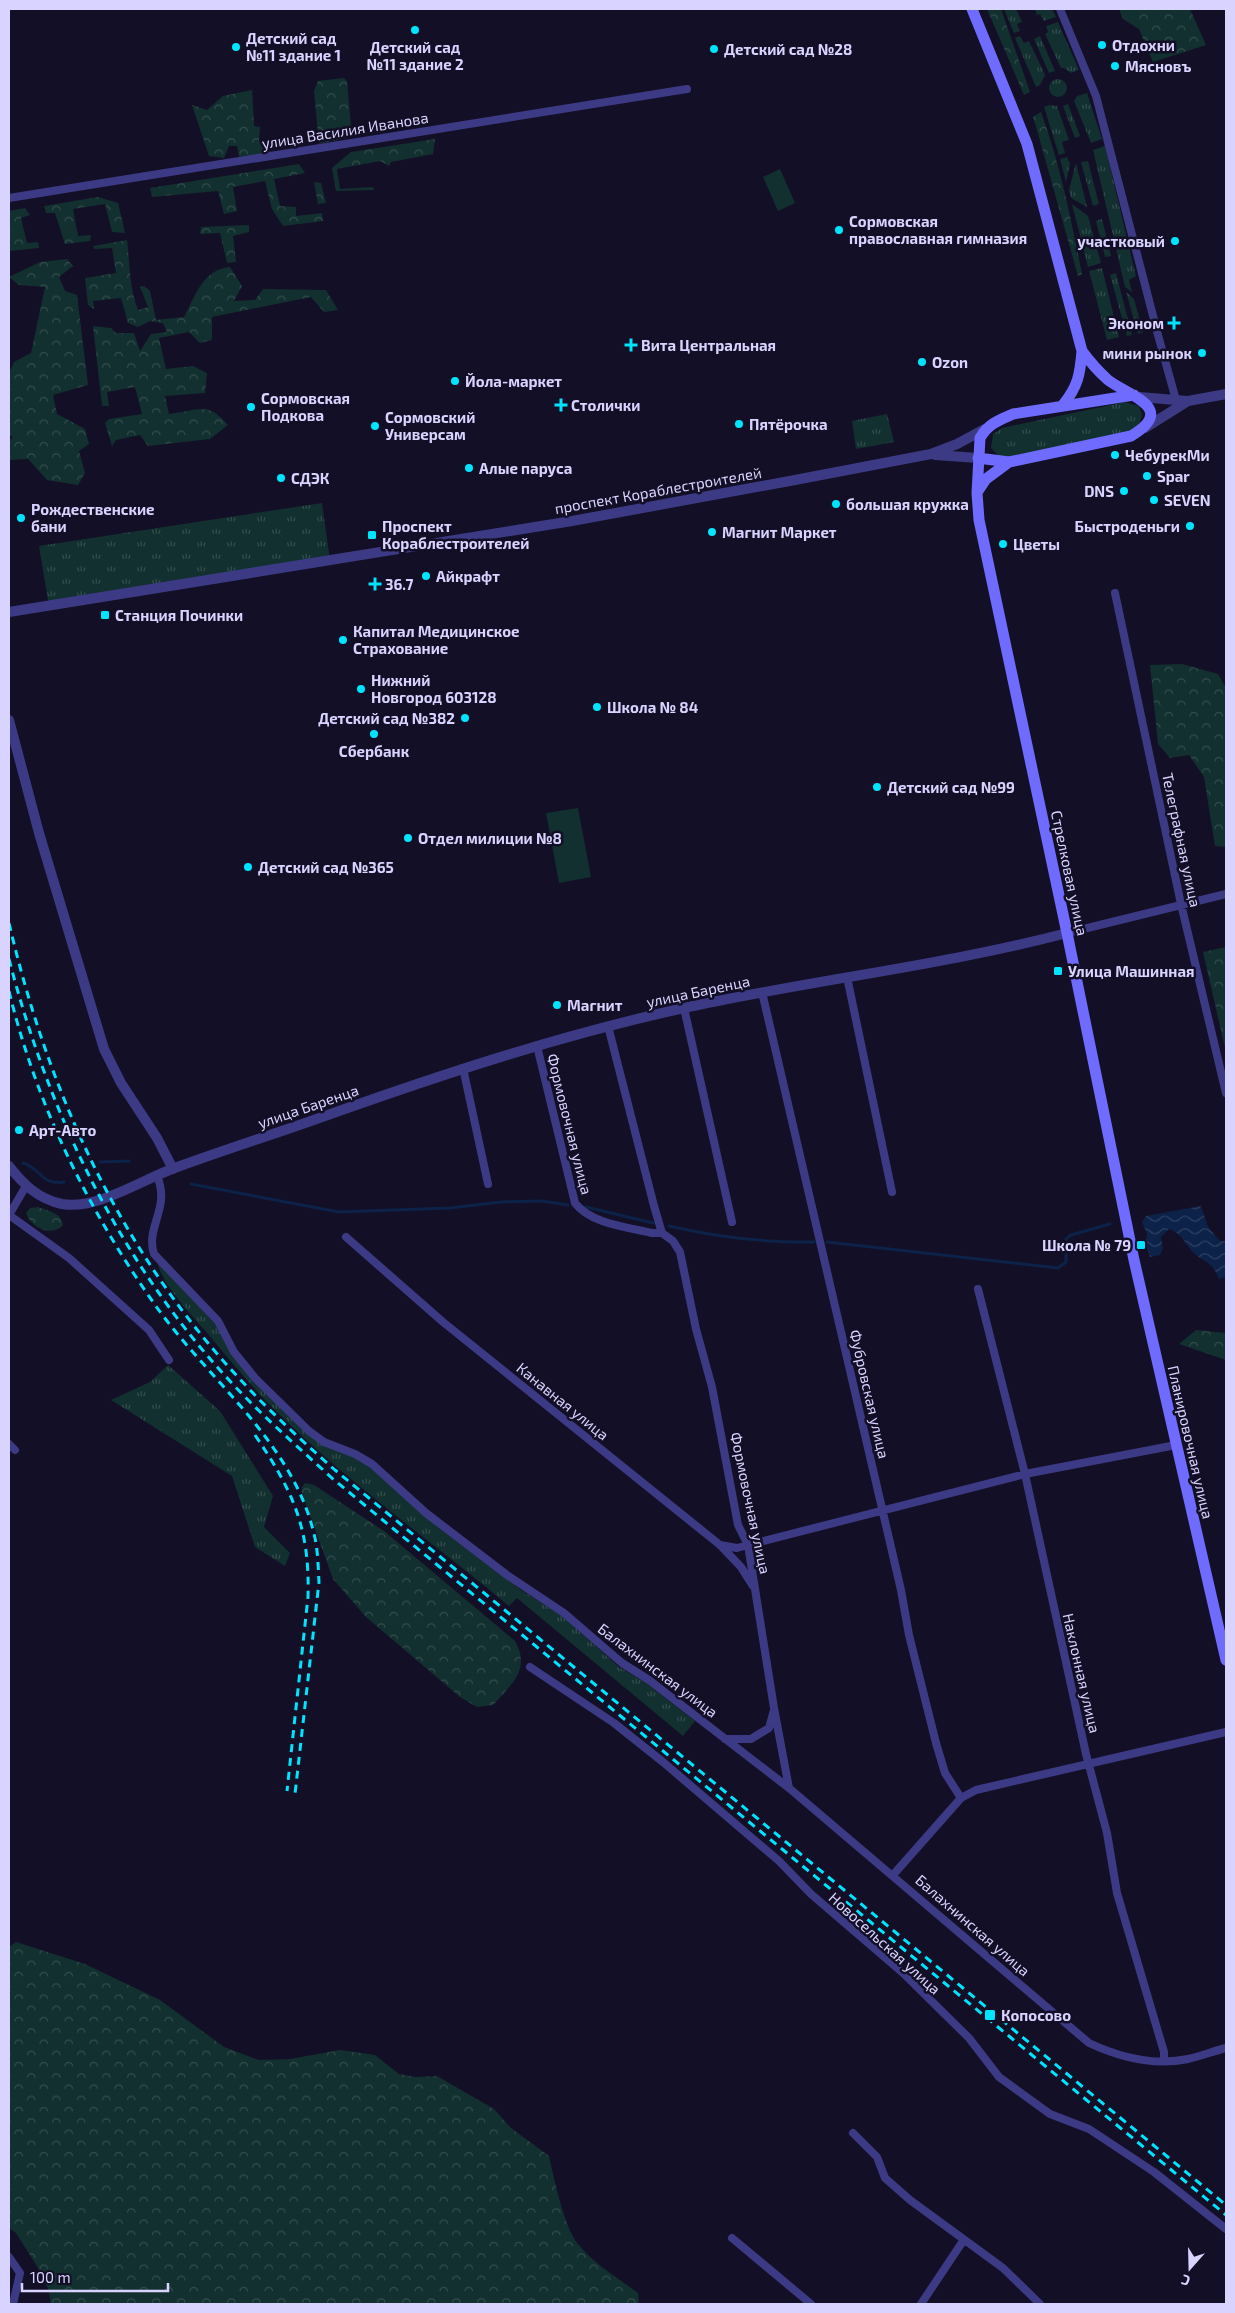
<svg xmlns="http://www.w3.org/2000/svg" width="1235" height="2313" viewBox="0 0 1235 2313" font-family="'Exo 2',sans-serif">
  <defs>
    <pattern id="grass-tufts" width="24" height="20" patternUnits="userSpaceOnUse" patternTransform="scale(1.25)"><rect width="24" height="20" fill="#12302f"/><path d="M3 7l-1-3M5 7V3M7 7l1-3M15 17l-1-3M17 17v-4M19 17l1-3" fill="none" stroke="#344d4e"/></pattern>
    <pattern id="forest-crowns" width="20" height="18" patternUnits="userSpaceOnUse" patternTransform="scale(1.25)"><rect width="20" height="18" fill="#12302f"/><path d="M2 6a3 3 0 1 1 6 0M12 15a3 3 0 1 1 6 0" fill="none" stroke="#344d4e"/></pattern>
    <pattern id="water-waves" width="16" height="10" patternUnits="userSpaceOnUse" patternTransform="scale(1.25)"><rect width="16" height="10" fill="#0c2248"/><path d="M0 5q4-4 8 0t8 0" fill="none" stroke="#2f4163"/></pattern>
  </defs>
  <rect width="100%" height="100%" fill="#130f26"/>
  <path fill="url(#grass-tufts)" d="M 1004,9 L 1016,9 L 1022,22 L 1017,24 L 1020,31 L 1014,33 Z
    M 1035,9 L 1052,9 L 1056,17 L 1044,21 L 1040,14 L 1037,15 Z
    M 1058,22 L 1079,70 L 1071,73 L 1064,68 L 1061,68 L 1045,34 L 1048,32 L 1046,26 Z
    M 1020,36 L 1024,43 L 1029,41 L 1045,75 L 1040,85 L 1036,87 L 1015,38 Z
    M 1040,36 L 1055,71 L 1049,73 L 1034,39 Z
    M1049 88a9 9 0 1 1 18 0a9 9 0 1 1-18 0Z
    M 1087,93 L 1102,139 L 1091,143 L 1074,101 L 1077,96 Z
    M 1068,104 L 1080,136 L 1075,138 L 1063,106 Z
    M 1049,105 L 1057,106 L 1069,140 L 1062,142 L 1065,153 L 1059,155 L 1044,107 Z
    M 1105,146 L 1136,276 L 1129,280 L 1132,292 L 1125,287 L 1093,150 Z
    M 1067,157 L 1070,164 L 1066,182 L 1060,159 Z
    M 1088,161 L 1099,204 L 1093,206 L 1081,162 Z
    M 1076,163 L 1087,207 L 1071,198 L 1069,190 Z
    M 1072,204 L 1088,216 L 1101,263 L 1088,267 Z
    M 1102,219 L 1111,256 L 1105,257 L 1096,221 Z
    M 1102,268 L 1119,337 L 1107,340 L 1089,271 Z
    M 1116,273 L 1132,335 L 1127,336 L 1110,275 Z
    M 1126,292 L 1134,299 L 1143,332 L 1138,334 Z
    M 1125,402 L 1139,406 L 1142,415 L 1139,425 L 1130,432 L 1010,457 L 999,456 L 991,448 L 993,434 L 1002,428 Z
    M 887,414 L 894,442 L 856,449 L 852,421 Z
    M 322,503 L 330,560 L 49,606 L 39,546 Z
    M 157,1260 L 218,1327 L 232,1354 L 310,1436 L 356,1458 L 379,1473 L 411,1504 L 456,1541 L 521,1590 L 562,1616 L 619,1667 L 646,1683 L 695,1721 L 683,1736 L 517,1598 L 509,1606 C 429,1539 341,1478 268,1403 C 247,1381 228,1358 208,1334 C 192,1315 161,1285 157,1260 Z
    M 168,1365 L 220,1411 L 273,1496 L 264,1527 L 290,1553 L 285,1566 L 255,1547 L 232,1476 L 111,1400 L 150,1382 Z"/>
  <path fill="url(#forest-crowns)" d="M 987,9 L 1001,9 L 1030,92 L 1024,95 Z
    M 1119,9 L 1190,9 L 1206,45 L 1153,62 L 1139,29 L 1123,19 Z
    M 344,78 L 347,81 L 352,137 L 319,144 L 314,91 L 318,81 Z
    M 252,90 L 254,126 L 260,127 L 259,141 L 273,154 L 239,157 L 237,146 L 229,146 L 224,158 L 209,156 L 192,105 L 207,110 L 223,96 Z
    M 1041,112 C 1060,164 1071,219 1082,274 L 1078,276 L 1035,123 L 1033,117 Z
    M 435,139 L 433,154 L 391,162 L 389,166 L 380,161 L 337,169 L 340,189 L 373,187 L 374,190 L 336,191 L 332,168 L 351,152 Z
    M 299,164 L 305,173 L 274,179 L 280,206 L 296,207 L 296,216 L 322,213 L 323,221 L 283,226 L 272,209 L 265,181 L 233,187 L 237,211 L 224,214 L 218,191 L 152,197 L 150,188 Z
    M 314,182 L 321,183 L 326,203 L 318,204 Z
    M 98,197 L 118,203 L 125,233 L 112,232 L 105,204 L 73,209 L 78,236 L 91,235 L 90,241 L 65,244 L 55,213 L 46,213 L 44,206 Z
    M 25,208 L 30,215 L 21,218 L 27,243 L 38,242 L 39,248 L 9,251 L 9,211 Z
    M 249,225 L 249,232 L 233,236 L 236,262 L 227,263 L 220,233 L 200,234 L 201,227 Z
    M 127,240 C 130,264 129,287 138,310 L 148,307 L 140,287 L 144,286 L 150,291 L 156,320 L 184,317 C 196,295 202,270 230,267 L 242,286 L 234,301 L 255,300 L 263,289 L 326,290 L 338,310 L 324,312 L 311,297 L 212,317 L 212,340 L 200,343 L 189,332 L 159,338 L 166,369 L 193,366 L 207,373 L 205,393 L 165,396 L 169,414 C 197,411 207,400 228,425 L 210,439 L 148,446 L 140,435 L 116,440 L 112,446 L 105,423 L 109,419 L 142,414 L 135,387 L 107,392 L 109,406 L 102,406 L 93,326 L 111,328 L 116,333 L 134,333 L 140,351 L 151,334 L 167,332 L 163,323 L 150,321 L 138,327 L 128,323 L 121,298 L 93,301 L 94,309 L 88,305 L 85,278 L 116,273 L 112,248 L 94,249 L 93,246 Z
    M 67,259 L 73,266 L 59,277 L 65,291 L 77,295 L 88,385 L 53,395 L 57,414 L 85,429 L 89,444 L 79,451 L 85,473 L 78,485 L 47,480 L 28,459 L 9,460 L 9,440 L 13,438 L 9,434 L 9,373 L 14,362 L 31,353 L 45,287 L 19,285 L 9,277 L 40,262 Z
    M 1182,664 L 1218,674 L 1226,688 L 1226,847 L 1215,846 L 1204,777 L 1189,755 L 1170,758 L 1158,744 L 1150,665 Z
    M 1226,947 L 1226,1052 L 1203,952 Z
    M 38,1207 C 48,1211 62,1213 63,1225 C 51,1238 30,1227 26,1213 L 30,1208 Z
    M 1196,1330 L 1226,1333 L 1226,1360 L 1179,1344 Z
    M 305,1483 L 314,1485 L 384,1531 L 515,1641 C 531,1669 512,1684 493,1705 L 477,1707 L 460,1697 L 366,1617 L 333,1579 L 302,1493 L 302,1487 Z
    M 16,1942 L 85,1964 L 160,2000 L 224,2047 L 259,2060 L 290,2059 L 340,2050 L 375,2055 L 399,2074 L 416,2077 L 437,2076 L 494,2109 L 511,2128 L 549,2156 C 554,2178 564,2227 578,2244 C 594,2264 618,2278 638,2293 L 639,2304 L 50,2304 C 53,2285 26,2250 16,2233 L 9,2228 L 9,1947 Z"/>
  <path fill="#12302f" d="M 780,169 L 795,203 L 778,211 L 763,177 Z
    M 578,808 L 591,877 L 559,883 L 546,813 Z"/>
  <path fill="url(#water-waves)" d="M 1201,1206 L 1208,1227 L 1220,1241 L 1226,1241 L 1226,1277 L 1219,1279 C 1211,1260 1208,1265 1195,1254 C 1185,1245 1183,1234 1169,1229 L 1161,1237 L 1163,1248 L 1160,1255 L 1150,1257 L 1145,1244 L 1147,1234 L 1142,1222 L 1146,1216 Z"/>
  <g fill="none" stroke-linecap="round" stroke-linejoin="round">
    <path stroke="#0c2248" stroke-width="3" d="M 100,1162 L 129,1161
      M 23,1163 C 41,1168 41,1186 64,1182
      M 191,1184 L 339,1212 L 450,1208 L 501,1202 L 542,1201 L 568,1205
      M 586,1207 L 653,1223
      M 669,1226 C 717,1237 765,1243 814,1242
      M 827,1242 L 1058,1268 L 1066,1262 L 1066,1239 L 1071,1235 L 1110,1224"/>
    <path stroke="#3d3a85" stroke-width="8" d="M 1060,9 L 1096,96 L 1158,335 L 1176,400
      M 9,198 L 687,89
      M 1115,593 L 1181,904 L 1226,1093
      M 1067,933 L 1226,894
      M 847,977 L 892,1192
      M 762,992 L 901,1590 L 909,1635 L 936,1743 L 945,1773 L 961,1798
      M 684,1008 L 732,1222
      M 608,1026 L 654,1206 L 662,1233 L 673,1241 L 680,1252 L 696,1329 L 712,1387 L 738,1525 L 748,1545 L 774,1708 L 789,1788
      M 537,1046 L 575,1203 C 591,1224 627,1227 652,1233 L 662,1233
      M 463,1068 L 488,1184
      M 157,1176 C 171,1208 145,1227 154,1254 L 218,1321 L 234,1352 L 255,1378 L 309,1431 L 324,1442 L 355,1454 L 372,1464 L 426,1513 L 507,1575 L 564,1613 L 622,1663 L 649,1680 L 789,1788 L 1089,2043 C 1119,2057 1155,2066 1188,2059 C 1201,2056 1214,2051 1226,2048
      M 9,1215 L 69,1258 L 149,1330 L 169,1360
      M 9,1215 L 26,1186
      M 346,1237 L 443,1322 L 720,1545 L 741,1567 L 753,1586
      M 978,1289 L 1025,1474 L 1086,1754 L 1107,1833 L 1117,1893 L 1164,2052 L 1164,2061
      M 9,1444 L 15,1450
      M 720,1545 L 737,1548 L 748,1545 L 1025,1474 L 1176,1445
      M 530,1667 L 614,1723 L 663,1762 L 779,1861 L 811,1894 L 903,1973 L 969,2038 L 999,2077 L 1050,2114 L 1089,2129 L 1154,2172 L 1226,2229
      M 725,1739 L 751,1739 L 769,1728 L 774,1710
      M 893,1875 L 961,1798 L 976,1790 L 1226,1732
      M 853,2133 L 877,2157 L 885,2178 L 910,2200 L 1003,2268 L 1040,2304
      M 732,2238 L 811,2304
      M 9,2257 L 20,2273 L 13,2304
      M 921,2304 L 963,2241"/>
    <path stroke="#3d3a85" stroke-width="10" d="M 1140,397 L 1187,401
      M 1145,428 L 1188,401 L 1226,394
      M 935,455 L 978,458
      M 9,612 L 572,521 L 795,480 L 931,454 L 957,444 L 985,429
      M 9,720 L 39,833 L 104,1049 L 121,1083 L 157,1138 L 173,1169
      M 9,1166 C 23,1184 38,1199 62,1204 C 96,1210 140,1181 172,1169 C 223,1150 275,1134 325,1116 C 443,1074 561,1035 684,1008 C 811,980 941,966 1067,933"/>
    <path stroke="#6f6bff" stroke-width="11" d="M 972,9 L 1027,144 L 1082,351 C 1080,375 1078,386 1063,405
      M 1134,395 L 1013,414 C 999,420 988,424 980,438 L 977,493 L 979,520 L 1067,933 L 1134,1260 L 1226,1660
      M 978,458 L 1009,462 L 1131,436 C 1178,408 1129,396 1108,380 C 1098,371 1090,362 1082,351
      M 978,491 L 986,479 L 1009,462"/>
    <path stroke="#00e5ff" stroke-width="3" stroke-dasharray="8 6" stroke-linecap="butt" d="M 9,923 C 48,1091 119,1249 237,1376 C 268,1410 301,1440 335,1470 L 1226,2205
      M 9,959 C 49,1114 119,1261 229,1380 C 262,1416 297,1446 333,1479 L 1226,2215
      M 9,991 C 36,1103 87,1208 153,1302 C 205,1377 290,1439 313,1530 C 318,1547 318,1565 319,1582 L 295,1794
      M 255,1435 C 293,1491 310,1528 308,1597 L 287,1791"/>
  </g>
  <g fill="#00e5ff" stroke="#130f26" stroke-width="2">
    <circle cx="415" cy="30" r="5"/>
    <circle cx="1102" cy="45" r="5"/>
    <circle cx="236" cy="47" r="5"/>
    <circle cx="714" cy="49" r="5"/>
    <circle cx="1115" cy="66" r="5"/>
    <circle cx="839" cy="230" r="5"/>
    <circle cx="1175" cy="241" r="5"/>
    <path d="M1171.5 315.5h5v5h5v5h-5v5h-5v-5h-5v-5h5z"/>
    <path d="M628.5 337.5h5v5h5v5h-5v5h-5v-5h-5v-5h5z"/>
    <circle cx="1202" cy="353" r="5"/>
    <circle cx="922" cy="362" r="5"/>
    <circle cx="455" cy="381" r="5"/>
    <path d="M558.5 397.5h5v5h5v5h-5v5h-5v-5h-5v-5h5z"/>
    <circle cx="251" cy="407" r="5"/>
    <circle cx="739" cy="424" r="5"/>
    <circle cx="375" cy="426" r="5"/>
    <circle cx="1115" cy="455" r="5"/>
    <circle cx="469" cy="468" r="5"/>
    <circle cx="1147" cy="476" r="5"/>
    <circle cx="281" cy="478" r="5"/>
    <circle cx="1124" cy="491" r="5"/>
    <circle cx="1154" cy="500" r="5"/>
    <circle cx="836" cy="504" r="5"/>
    <circle cx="21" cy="518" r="5"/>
    <circle cx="1190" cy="526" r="5"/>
    <circle cx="712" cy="532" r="5"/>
    <rect x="367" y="530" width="10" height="10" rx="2.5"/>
    <circle cx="1003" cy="544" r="5"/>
    <circle cx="426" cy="576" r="5"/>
    <path d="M372.5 576.5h5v5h5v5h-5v5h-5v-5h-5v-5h5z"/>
    <rect x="100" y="610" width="10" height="10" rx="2.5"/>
    <circle cx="343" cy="640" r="5"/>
    <circle cx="361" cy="689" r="5"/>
    <circle cx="597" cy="707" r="5"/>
    <circle cx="465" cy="718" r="5"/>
    <circle cx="374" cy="734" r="5"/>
    <circle cx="877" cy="787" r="5"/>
    <circle cx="408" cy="838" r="5"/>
    <circle cx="248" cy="867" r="5"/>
    <rect x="1053" y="966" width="10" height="10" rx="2.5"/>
    <circle cx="557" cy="1005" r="5"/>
    <circle cx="19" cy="1130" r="5"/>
    <rect x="1136" y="1240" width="10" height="10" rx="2.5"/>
    <rect x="984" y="2009" width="12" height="12" rx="2.5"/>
  </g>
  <g text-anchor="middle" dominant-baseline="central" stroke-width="5" stroke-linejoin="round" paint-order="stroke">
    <g font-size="15" font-weight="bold" fill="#d9d4ff" stroke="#130f26" text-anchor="start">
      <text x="246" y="38">Детский сад<tspan x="246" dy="17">№11 здание 1</tspan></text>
      <text x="1112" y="45">Отдохни</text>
      <text x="415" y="47" text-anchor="middle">Детский сад<tspan x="415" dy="17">№11 здание 2</tspan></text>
      <text x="724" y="49">Детский сад №28</text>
      <text x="1125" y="66">Мясновъ</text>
      <text x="849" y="221">Сормовская<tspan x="849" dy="17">православная гимназия</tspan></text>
      <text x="1165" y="241" text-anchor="end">участковый</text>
      <text x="1164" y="323" text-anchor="end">Эконом</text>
      <text x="641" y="345">Вита Центральная</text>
      <text x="1192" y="353" text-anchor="end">мини рынок</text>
      <text x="932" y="362">Ozon</text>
      <text x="465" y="381">Йола-маркет</text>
      <text x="261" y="398">Сормовская<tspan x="261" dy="17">Подкова</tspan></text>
      <text x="571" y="405">Столички</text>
      <text x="385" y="417">Сормовский<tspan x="385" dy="17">Универсам</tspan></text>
      <text x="749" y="424">Пятёрочка</text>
      <text x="1125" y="455">ЧебурекМи</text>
      <text x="479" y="468">Алые паруса</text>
      <text x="1157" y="476">Spar</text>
      <text x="291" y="478">СДЭК</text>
      <text x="1114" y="491" text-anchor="end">DNS</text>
      <text x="1164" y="500">SEVEN</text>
      <text x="846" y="504">большая кружка</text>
      <text x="31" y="509">Рождественские<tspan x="31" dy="17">бани</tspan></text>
      <text x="382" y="526">Проспект<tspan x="382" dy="17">Кораблестроителей</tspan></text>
      <text x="1180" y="526" text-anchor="end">Быстроденьги</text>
      <text x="722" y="532">Магнит Маркет</text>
      <text x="1013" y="544">Цветы</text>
      <text x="436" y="576">Айкрафт</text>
      <text x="385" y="584">36.7</text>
      <text x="115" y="615">Станция Починки</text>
      <text x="353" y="631">Капитал Медицинское<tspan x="353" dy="17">Страхование</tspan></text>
      <text x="371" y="680">Нижний<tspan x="371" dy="17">Новгород 603128</tspan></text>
      <text x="607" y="707">Школа № 84</text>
      <text x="455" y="718" text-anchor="end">Детский сад №382</text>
      <text x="374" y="751" text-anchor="middle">Сбербанк</text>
      <text x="887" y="787">Детский сад №99</text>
      <text x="418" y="838">Отдел милиции №8</text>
      <text x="258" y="867">Детский сад №365</text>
      <text x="1068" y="971">Улица Машинная</text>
      <text x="567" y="1005">Магнит</text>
      <text x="29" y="1130">Арт-Авто</text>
      <text x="1131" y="1245" text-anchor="end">Школа № 79</text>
      <text x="1001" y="2015">Копосово</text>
    </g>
    <g font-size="15" fill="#d9d4ff" stroke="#130f26">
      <text transform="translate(345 130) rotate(-9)">улица Василия Иванова</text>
      <text transform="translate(658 490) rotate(-10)">проспект Кораблестроителей</text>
      <text transform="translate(1182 840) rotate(78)">Телеграфная улица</text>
      <text transform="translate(1070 873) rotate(78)">Стрелковая улица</text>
      <text transform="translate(698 991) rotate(-12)">улица Баренца</text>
      <text transform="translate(308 1106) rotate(-19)">улица Баренца</text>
      <text transform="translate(570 1124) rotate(76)">Формовочная улица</text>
      <text transform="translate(870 1394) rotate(77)">Фубровская улица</text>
      <text transform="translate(563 1401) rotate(39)">Канавная улица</text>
      <text transform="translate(1191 1442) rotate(77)">Планировочная улица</text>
      <text transform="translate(751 1503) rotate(78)">Формовочная улица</text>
      <text transform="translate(658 1670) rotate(37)">Балахнинская улица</text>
      <text transform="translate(1082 1673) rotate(77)">Наклонная улица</text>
      <text transform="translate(973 1925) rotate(41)">Балахнинская улица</text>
      <text transform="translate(885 1943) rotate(42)">Новосельская улица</text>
    </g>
  </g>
  <rect width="1235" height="2313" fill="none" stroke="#d9d4ff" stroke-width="20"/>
  <g transform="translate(1190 2268) rotate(200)" stroke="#130f26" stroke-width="4" paint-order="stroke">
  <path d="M0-4L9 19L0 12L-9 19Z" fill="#d9d4ff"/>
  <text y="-8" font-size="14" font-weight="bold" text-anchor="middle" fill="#d9d4ff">С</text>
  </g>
  <path d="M22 2283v8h146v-8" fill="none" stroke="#d9d4ff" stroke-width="2.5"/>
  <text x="30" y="2283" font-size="15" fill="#d9d4ff" stroke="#130f26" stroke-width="4" paint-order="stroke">100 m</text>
</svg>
